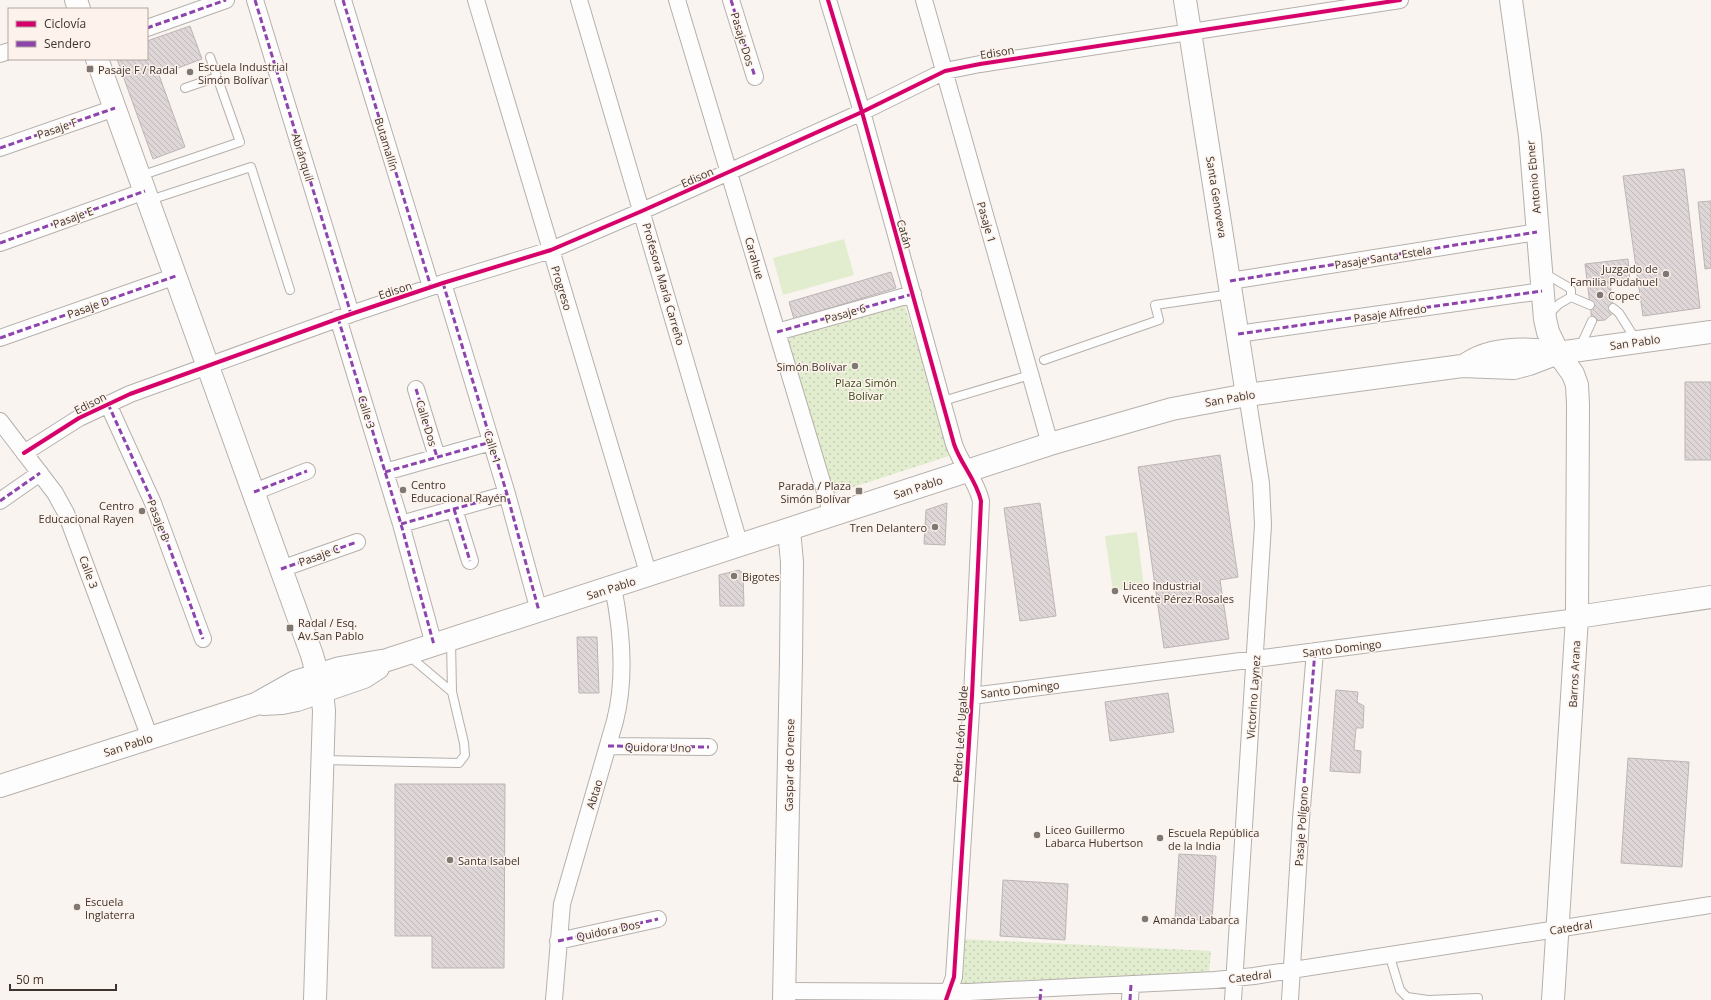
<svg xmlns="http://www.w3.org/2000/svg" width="1711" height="1000" viewBox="0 0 1711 1000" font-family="'Open Sans',sans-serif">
  <defs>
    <pattern id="grass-dots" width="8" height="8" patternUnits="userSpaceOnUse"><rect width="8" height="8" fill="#e2ecce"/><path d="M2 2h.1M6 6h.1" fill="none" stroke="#c3cbb1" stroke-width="1.8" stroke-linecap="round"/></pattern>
    <pattern id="building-back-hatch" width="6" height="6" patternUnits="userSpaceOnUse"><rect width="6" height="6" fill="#dfd7d7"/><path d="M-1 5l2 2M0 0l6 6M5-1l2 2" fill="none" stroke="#c0b9b9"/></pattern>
  </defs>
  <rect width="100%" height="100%" fill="#f9f4f0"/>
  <path fill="url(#grass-dots)" d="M 904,303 L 952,455 L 835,493 L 784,338 Z
    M 962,939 L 1211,951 L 1209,973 L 961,985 Z"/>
  <path fill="#e2ecce" d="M 844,239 L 854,275 L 783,295 L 773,258 Z
    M 1137,532 L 1144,587 L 1113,591 L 1105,536 Z"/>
  <path fill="url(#building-back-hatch)" stroke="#bdb5b5" d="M 190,26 L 202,59 L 159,75 L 185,147 L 153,159 L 117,59 L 147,59 L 147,41 Z
    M 1684,169 L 1700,308 L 1643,316 L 1623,176 Z
    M 1711,201 L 1711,268 L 1705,269 L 1698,202 Z
    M 1628,259 L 1630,282 L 1610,284 L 1585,264 Z
    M 1585,264 L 1610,284 L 1614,312 L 1605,320 L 1592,321 Z
    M 891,272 L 896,288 L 794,319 L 789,302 Z
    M 1685,382 L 1711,382 L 1711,460 L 1685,460 Z
    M 1220,455 L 1238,577 L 1220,580 L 1229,639 L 1164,648 L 1138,467 Z
    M 947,503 L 945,545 L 924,544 L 926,510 Z
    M 1040,503 L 1056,616 L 1020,621 L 1004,508 Z
    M 739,570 L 743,573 L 744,606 L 720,606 L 719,575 Z
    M 577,637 L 597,637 L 599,693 L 579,693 Z
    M 1336,690 L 1358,692 L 1357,702 L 1364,706 L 1363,728 L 1356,728 L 1354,750 L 1361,751 L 1360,773 L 1330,771 Z
    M 1168,693 L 1174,732 L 1110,741 L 1105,702 Z
    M 1628,758 L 1689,762 L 1682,867 L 1621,863 Z
    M 395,784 L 505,784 L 504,968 L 432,968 L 432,936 L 395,936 Z
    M 1179,854 L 1216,856 L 1212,921 L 1175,918 Z
    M 1003,880 L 1068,884 L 1065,940 L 1000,936 Z"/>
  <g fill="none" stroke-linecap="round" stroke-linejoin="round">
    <defs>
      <path id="lane" d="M 185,88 L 217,77
        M 140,176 L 240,142 L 210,57
        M 150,200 L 251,167 L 290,290
        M 1544,273 L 1568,287 L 1571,290 L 1571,297
        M 1613,308 L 1619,313 L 1636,340
        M 1548,315 L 1559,304 L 1571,297 L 1590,305
        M 1580,347 L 1592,321
        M 1044,360 L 1159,320 L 1155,305 L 1231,294
        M 943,401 L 1030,375
        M 408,655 L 452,692
        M 323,760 L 459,763 L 465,755 L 464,743 L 452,692 L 451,640
        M 1389,954 L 1400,990 L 1407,997 L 1428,1000 L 1478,998"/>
      <path id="street" d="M 255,0 L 351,314
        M 343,0 L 431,287
        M 476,0 L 649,576
        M 579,0 L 740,546
        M 677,0 L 832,515
        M 731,0 L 755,77
        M 828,0 L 862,112 L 954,444 C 961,465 976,479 981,501 L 972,696 L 954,977 L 946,1000
        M 924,0 L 1050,444
        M 147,28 L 226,0
        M 0,54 L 9,51
        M 0,148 L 115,108
        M 0,243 L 145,191
        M 1230,281 L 1537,232
        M 443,283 L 507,494 L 539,611
        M 338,318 L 401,524 L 434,645
        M 777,332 L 913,294
        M 1238,334 L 1542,291
        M 0,338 L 176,276
        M 416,389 L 437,457
        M 108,404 L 153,503 L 203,639
        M 0,421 L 55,493 L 66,513 L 150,738
        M 24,453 L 79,418 L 130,394 L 351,314 L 443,283 L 551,250 L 642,211 L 862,112 L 945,71 L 980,64 L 1400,0
        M 385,472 L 491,442
        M 254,492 L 307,471
        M 0,501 L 40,473
        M 454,509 L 470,561
        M 401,524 L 507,494
        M 281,569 L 357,542
        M 972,696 L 1577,617
        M 608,746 L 709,747
        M 558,941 L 658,919
        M 785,991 L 969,992 L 1215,980 L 1254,976 L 1711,905
        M 554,1000 L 562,904 L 615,721 C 626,678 622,631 613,587
        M 1130,1000 L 1131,984
        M 1233,1000 L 1263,525 L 1261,483 L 1247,395
        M 1290,1000 L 1301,819 L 1315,651"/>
      <path id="secondary" d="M 76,0 L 79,9
        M 1185,0 L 1247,395
        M 1511,0 L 1530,136 L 1545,319 L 1548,332 L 1558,353 L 1573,374 L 1577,385 L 1578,404 L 1577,617 L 1553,1000
        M 97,59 L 312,655 L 322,691 L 324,711 L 315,1000
        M 1577,617 L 1711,597
        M 784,1000 L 791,660 L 792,562 L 789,530"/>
      <path id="primary" d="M 1468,363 C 1493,347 1528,348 1555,352
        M 263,704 L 282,703 L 297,700 L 364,677 L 378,668
        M 0,786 L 256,704 L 295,682 L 340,668 L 387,660 L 1050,444 L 1172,409 L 1247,395 L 1462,366 L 1514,368 L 1529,364 L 1558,353 L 1711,332"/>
    </defs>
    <use href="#lane" stroke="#b6b0ab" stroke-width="10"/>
    <use href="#street" stroke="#b6b0ab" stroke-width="18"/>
    <use href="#secondary" stroke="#b6b0ab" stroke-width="24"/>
    <use href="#primary" stroke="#b6b0ab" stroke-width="24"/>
    <use href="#lane" stroke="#fefdfd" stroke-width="8"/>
    <use href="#street" stroke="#fefdfd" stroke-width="16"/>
    <use href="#secondary" stroke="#fefdfd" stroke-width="22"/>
    <use href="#primary" stroke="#fefdfd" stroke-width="22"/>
    <path stroke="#8e44ad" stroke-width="3" stroke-dasharray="6 3" stroke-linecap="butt" d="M 255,0 L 351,314
      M 343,0 L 431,287
      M 731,0 L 755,77
      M 147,28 L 226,0
      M 0,148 L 115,108
      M 0,243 L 145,191
      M 1230,281 L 1537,232
      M 443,283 L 507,494 L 539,611
      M 338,318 L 401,524 L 434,645
      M 777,332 L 913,294
      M 1238,334 L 1542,291
      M 0,338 L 176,276
      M 416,389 L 437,457
      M 108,404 L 153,503 L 203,639
      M 385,472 L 491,442
      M 254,492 L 307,471
      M 0,501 L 40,473
      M 454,509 L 470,561
      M 401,524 L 507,494
      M 281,569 L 357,542
      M 608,746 L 709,747
      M 1301,819 L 1315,651
      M 558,941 L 658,919
      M 1040,1000 L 1041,989
      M 1130,1000 L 1131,984"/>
    <defs>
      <path id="cycleway" d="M 828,0 L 862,112 L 954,444 C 961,465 976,479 981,501 L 972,696 L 954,977 L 946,1000
        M 24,453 L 79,418 L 130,394 L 351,314 L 443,283 L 551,250 L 642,211 L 862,112 L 945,71 L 980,64 L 1400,0"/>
    </defs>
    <use href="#cycleway" stroke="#fdf3ec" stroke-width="6"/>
    <use href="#cycleway" stroke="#d6006c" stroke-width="4"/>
  </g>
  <g fill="#7f7771" stroke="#fdf3ec" stroke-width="1.5">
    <rect x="86" y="65" width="8" height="8" rx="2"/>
    <circle cx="190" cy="72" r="4"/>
    <circle cx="1666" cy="274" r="4"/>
    <circle cx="1600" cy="295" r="4"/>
    <circle cx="855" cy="366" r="4"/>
    <circle cx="403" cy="490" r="4"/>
    <rect x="855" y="487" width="8" height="8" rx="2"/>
    <circle cx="142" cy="511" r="4"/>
    <circle cx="935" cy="527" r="4"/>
    <circle cx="734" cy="576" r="4"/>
    <circle cx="1115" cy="591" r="4"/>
    <rect x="286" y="624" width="8" height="8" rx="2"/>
    <circle cx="1037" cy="835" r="4"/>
    <circle cx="1160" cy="838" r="4"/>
    <circle cx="450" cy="860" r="4"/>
    <circle cx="77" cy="907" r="4"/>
    <circle cx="1145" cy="919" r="4"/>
  </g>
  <g text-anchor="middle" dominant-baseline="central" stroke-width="3" stroke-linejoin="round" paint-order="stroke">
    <g font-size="11" fill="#3e342d" stroke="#fdf3ec">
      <text transform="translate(743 39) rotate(73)">Pasaje Dos</text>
      <text transform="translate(997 52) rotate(-9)">Edison</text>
      <text transform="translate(57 128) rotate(-19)">Pasaje F</text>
      <text transform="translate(387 144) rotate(73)">Butamallín</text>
      <text transform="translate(303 157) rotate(73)">Abránquil</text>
      <text transform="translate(697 177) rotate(-24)">Edison</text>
      <text transform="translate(1533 177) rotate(-95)">Antonio Ebner</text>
      <text transform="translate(1217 197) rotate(81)">Santa Genoveva</text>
      <text transform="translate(73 217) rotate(-20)">Pasaje E</text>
      <text transform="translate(987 222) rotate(74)">Pasaje 1</text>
      <text transform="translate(905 234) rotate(74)">Catán</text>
      <text transform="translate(1383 257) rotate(-9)">Pasaje Santa Estela</text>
      <text transform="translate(755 258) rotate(74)">Carahue</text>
      <text transform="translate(664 284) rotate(74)">Profesora María Carreño</text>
      <text transform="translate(562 288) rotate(73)">Progreso</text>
      <text transform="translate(395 290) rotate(-18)">Edison</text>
      <text transform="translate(88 307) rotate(-20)">Pasaje D</text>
      <text transform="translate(845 313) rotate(-16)">Pasaje 6</text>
      <text transform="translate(1390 313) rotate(-8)">Pasaje Alfredo</text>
      <text transform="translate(1635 342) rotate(-8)">San Pablo</text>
      <text transform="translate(1230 398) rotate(-10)">San Pablo</text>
      <text transform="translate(90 403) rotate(-27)">Edison</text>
      <text transform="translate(367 412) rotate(73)">Calle 3</text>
      <text transform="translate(427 423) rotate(73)">Calle Dos</text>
      <text transform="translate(493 447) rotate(73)">Calle 1</text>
      <text transform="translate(918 487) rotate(-18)">San Pablo</text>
      <text transform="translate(159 520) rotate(69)">Pasaje B</text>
      <text transform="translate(319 555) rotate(-20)">Pasaje C</text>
      <text transform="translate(89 572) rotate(70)">Calle 3</text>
      <text transform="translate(611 588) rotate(-18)">San Pablo</text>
      <text transform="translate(1342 648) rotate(-7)">Santo Domingo</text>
      <text transform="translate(1574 674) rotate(-87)">Barros Arana</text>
      <text transform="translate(1020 689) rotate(-7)">Santo Domingo</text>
      <text transform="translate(1253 697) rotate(-86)">Victorino Laynez</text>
      <text transform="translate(960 734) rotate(-86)">Pedro León Ugalde</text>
      <text transform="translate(128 745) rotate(-18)">San Pablo</text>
      <text transform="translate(658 747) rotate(1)">Quidora Uno</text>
      <text transform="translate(789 765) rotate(-89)">Gaspar de Orense</text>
      <text transform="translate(594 794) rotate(-73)">Abtao</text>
      <text transform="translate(1301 826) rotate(-86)">Pasaje Polígono</text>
      <text transform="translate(1571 927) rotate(-9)">Catedral</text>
      <text transform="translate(608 930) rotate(-12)">Quidora Dos</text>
      <text transform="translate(1250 976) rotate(-7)">Catedral</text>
    </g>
    <g font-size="11" fill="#3e342d" stroke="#fdf3ec" text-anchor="start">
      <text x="198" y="66">Escuela Industrial<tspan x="198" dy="13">Simón Bolívar</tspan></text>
      <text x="98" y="69">Pasaje F / Radal</text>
      <text x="1658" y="268" text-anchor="end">Juzgado de<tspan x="1658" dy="13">Familia Pudahuel</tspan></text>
      <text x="1608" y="295">Copec</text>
      <text x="847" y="366" text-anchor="end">Simón Bolívar</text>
      <text x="411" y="484">Centro<tspan x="411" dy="13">Educacional Rayén</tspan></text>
      <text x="851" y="485" text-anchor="end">Parada / Plaza<tspan x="851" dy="13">Simón Bolívar</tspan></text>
      <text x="134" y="505" text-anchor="end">Centro<tspan x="134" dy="13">Educacional Rayen</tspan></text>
      <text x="927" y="527" text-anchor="end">Tren Delantero</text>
      <text x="742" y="576">Bigotes</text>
      <text x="1123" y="585">Liceo Industrial<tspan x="1123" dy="13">Vicente Pérez Rosales</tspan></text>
      <text x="298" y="622">Radal / Esq.<tspan x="298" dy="13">Av.San Pablo</tspan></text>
      <text x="1045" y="829">Liceo Guillermo<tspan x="1045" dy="13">Labarca Hubertson</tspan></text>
      <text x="1168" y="832">Escuela República<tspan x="1168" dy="13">de la India</tspan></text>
      <text x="458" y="860">Santa Isabel</text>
      <text x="85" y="901">Escuela<tspan x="85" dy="13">Inglaterra</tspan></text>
      <text x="1153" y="919">Amanda Labarca</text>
    </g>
    <g font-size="11" fill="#374a16" stroke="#fdf3ec">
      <text x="866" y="382">Plaza Simón<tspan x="866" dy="13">Bolívar</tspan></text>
    </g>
  </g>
  <rect x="8" y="8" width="140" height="52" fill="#fdf3ec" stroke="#b1a7a0"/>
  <rect x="16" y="21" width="20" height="6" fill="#d6006c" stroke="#b1a7a0"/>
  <text x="44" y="28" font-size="12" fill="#3e342d">Ciclovía</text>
  <rect x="16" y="41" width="20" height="6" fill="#8e44ad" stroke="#b1a7a0"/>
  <text x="44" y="48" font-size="12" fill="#3e342d">Sendero</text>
  <path d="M10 984v6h106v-6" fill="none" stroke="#3e342d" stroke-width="2"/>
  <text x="16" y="984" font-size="12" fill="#3e342d" stroke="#fdf3ec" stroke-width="3" paint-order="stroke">50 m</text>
</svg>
